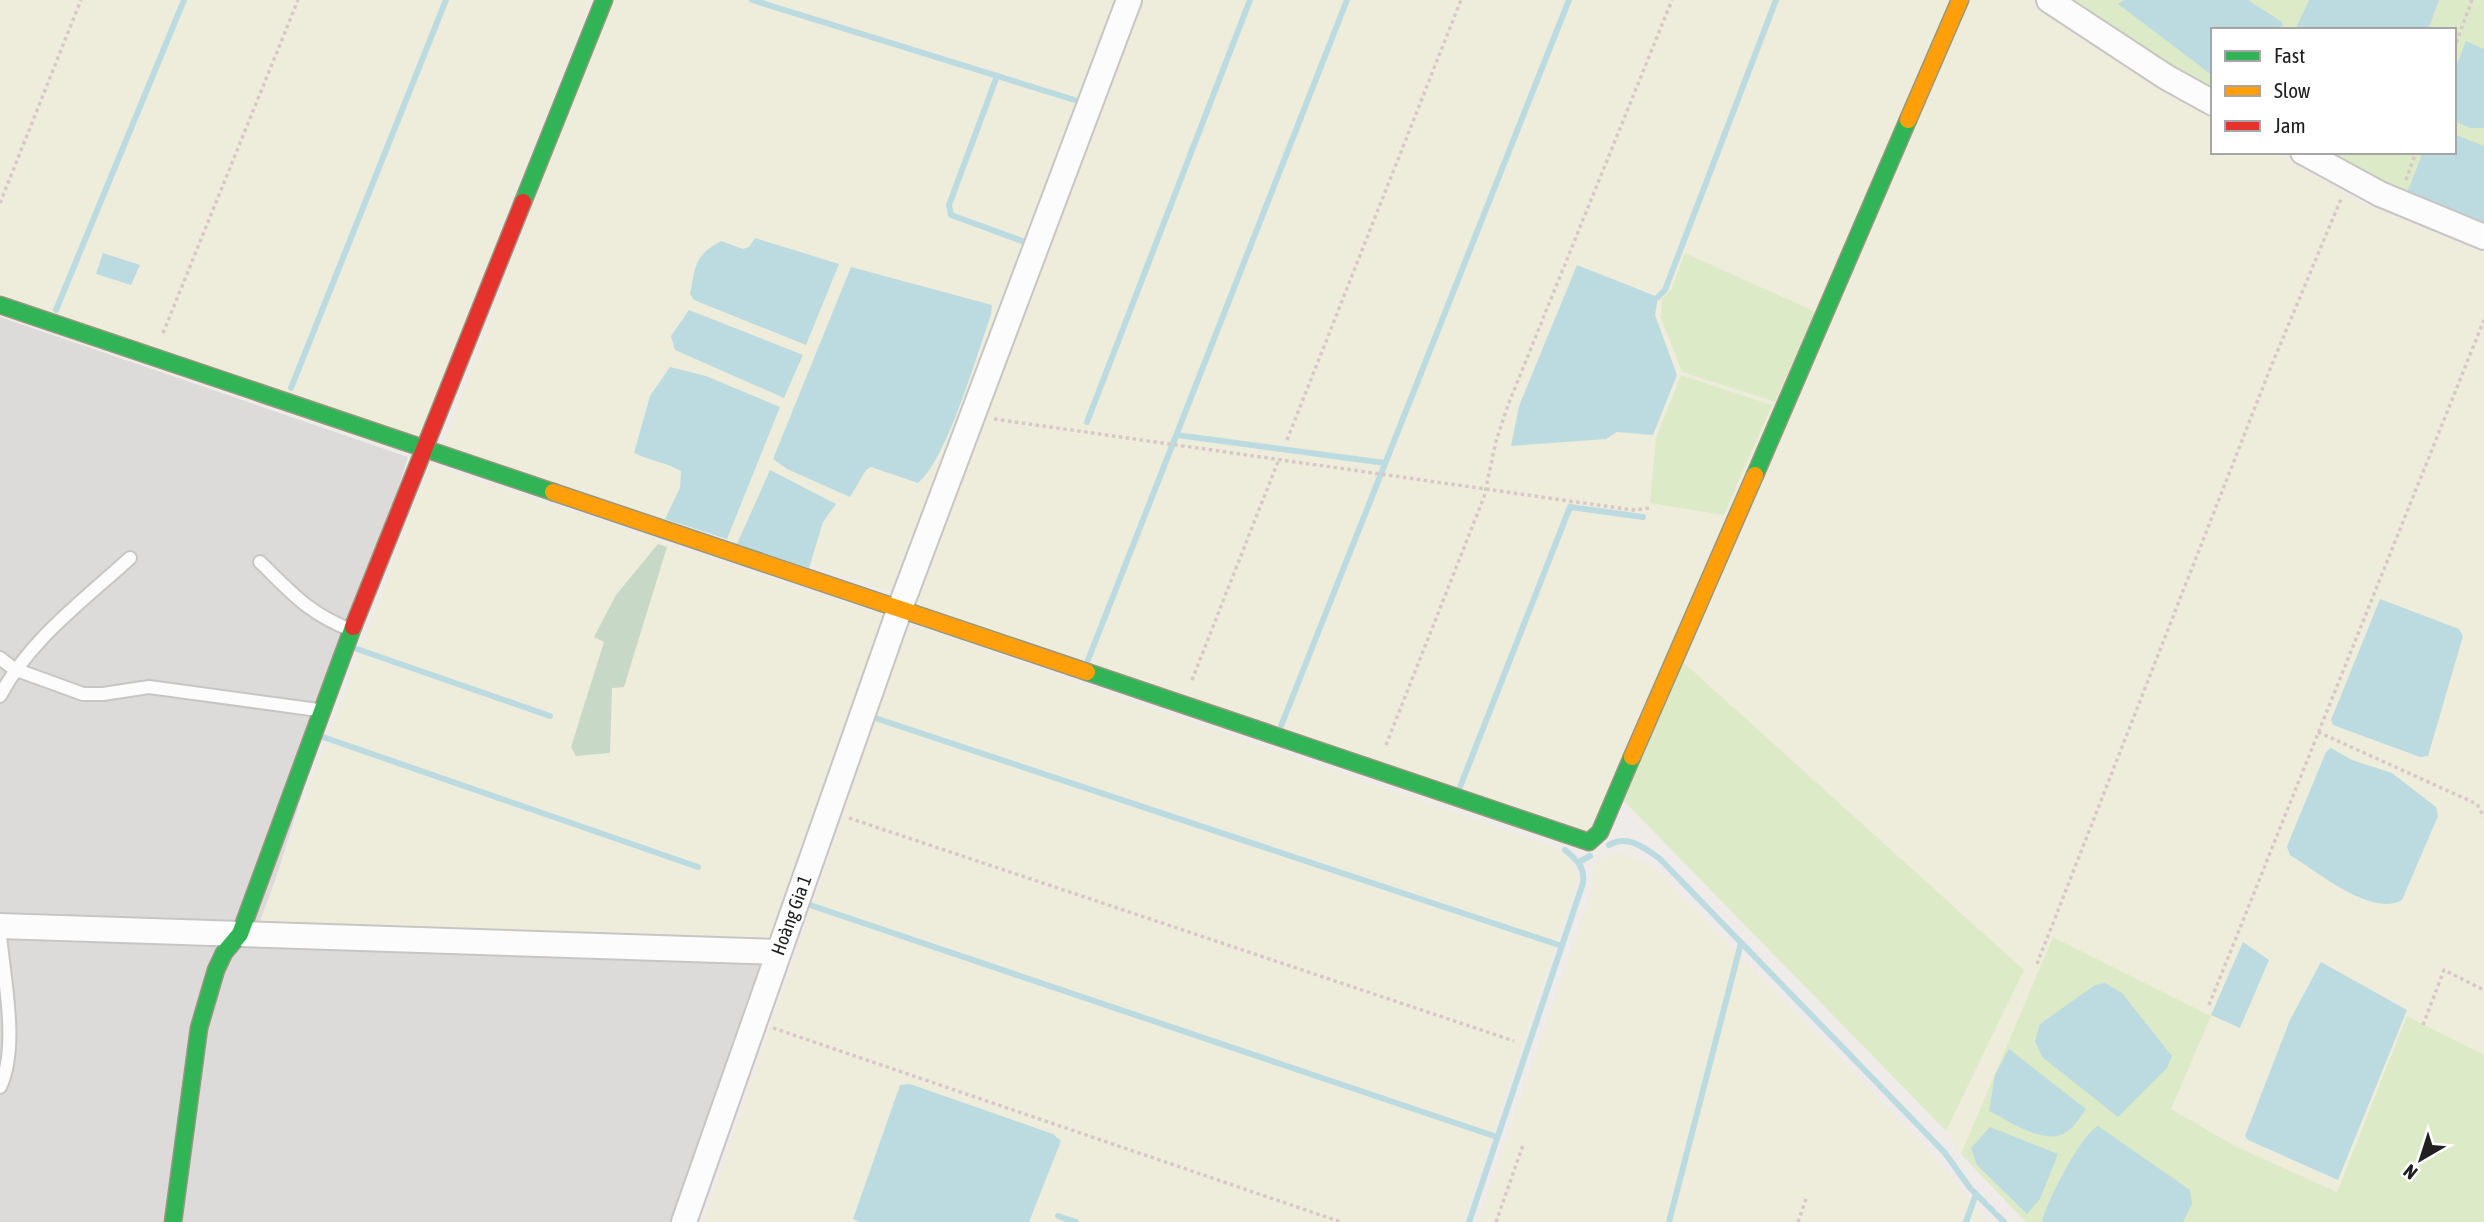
<svg xmlns="http://www.w3.org/2000/svg" width="2484" height="1222" viewBox="0 0 2484 1222" font-family="'Asap Condensed',sans-serif">
  <rect width="100%" height="100%" fill="#eeebe8"/>
  <path fill="#dddbda" d="M 0,317 L 408,457 L 255,945 L 763,964 L 673,1222 L 0,1222 Z"/>
  <path fill="#eeeddc" d="M 0,0 L 591,0 L 418,439 L 0,295 Z
    M 609,0 L 1121,0 L 899,594 L 442,449 Z
    M 1136,0 L 1952,0 L 1593,833 L 911,605 Z
    M 1968,0 L 2032,0 L 2213,115 L 2213,152 L 2275,152 L 2358,201 L 2484,253 L 2484,1222 L 2026,1222 L 1961,1154 L 1946,1131 L 1624,801 Z
    M 430,464 L 886,617 L 770,942 L 260,921 Z
    M 917,627 L 1549,845 L 1564,854 L 1576,868 L 1578,879 L 1463,1222 L 704,1222 L 903,639 L 908,631 Z
    M 1608,854 L 1627,854 L 1654,867 L 1929,1150 L 1989,1222 L 1478,1222 L 1593,888 L 1594,865 Z"/>
  <path fill="#ddeac8" d="M 2061,0 L 2484,0 L 2484,232 L 2314,152 L 2454,152 L 2454,30 L 2213,30 L 2213,96 Z
    M 1685,253 L 1816,312 L 1775,402 L 1682,372 L 1661,318 L 1662,299 L 1671,290 Z
    M 1681,375 L 1772,405 L 1724,515 L 1650,503 L 1656,438 Z
    M 1682,661 L 2024,970 L 1946,1131 L 1624,801 Z
    M 2053,937 L 2211,1016 L 2171,1109 L 2235,1146 L 2337,1192 L 2407,1016 L 2484,1055 L 2484,1222 L 2026,1222 L 1961,1154 Z"/>
  <path fill="#c7d8c6" d="M 658,544 L 667,547 L 624,687 L 612,688 L 610,753 L 576,756 L 571,747 L 604,642 L 594,637 L 616,595 Z"/>
  <path fill="#bcdbe0" d="M 2124,0 L 2248,0 L 2282,22 L 2283,30 L 2213,30 L 2213,76 L 2118,4 Z
    M 2309,0 L 2439,0 L 2428,30 L 2295,30 Z
    M 2466,41 L 2484,49 L 2484,128 L 2470,128 L 2454,121 L 2454,72 Z
    M 2454,134 L 2484,146 L 2484,224 L 2407,193 L 2423,152 L 2454,152 Z
    M 755,238 L 839,264 L 806,345 L 694,300 L 690,294 C 696,265 694,256 721,241 L 743,249 L 749,247 Z
    M 103,253 L 140,265 L 131,285 L 96,274 Z
    M 1577,265 L 1658,297 L 1655,315 L 1677,375 L 1653,435 L 1617,432 L 1606,439 L 1511,446 L 1519,406 Z
    M 851,267 L 992,305 L 991,315 C 977,353 947,460 918,483 L 871,467 L 866,470 L 850,497 L 787,469 L 773,459 Z
    M 689,310 L 803,355 L 784,398 L 675,350 L 671,336 Z
    M 670,367 L 706,376 L 780,407 L 727,539 L 665,519 L 680,488 L 681,471 C 665,462 651,461 634,453 L 650,396 Z
    M 770,470 L 836,504 L 823,522 L 809,568 L 737,544 Z
    M 2380,599 L 2459,629 L 2463,636 L 2428,756 L 2420,757 L 2333,725 L 2331,720 Z
    M 2331,748 L 2352,760 L 2392,773 L 2436,807 L 2438,816 L 2402,900 C 2372,918 2315,870 2290,855 L 2287,847 L 2292,834 L 2326,752 Z
    M 2243,942 L 2269,960 L 2240,1028 L 2211,1015 Z
    M 2321,962 L 2407,1010 L 2338,1180 L 2248,1140 L 2245,1136 L 2290,1020 Z
    M 2105,983 L 2122,993 L 2172,1056 L 2167,1068 L 2118,1117 L 2042,1057 L 2035,1041 L 2040,1024 L 2095,985 Z
    M 2009,1049 L 2086,1109 C 2081,1116 2075,1126 2068,1131 C 2046,1148 2010,1121 1989,1111 L 1995,1075 Z
    M 910,1084 L 1053,1134 L 1061,1141 L 1029,1222 L 860,1222 L 853,1219 L 900,1085 Z
    M 2098,1126 L 2190,1190 L 2192,1204 L 2183,1222 L 2042,1222 C 2047,1201 2080,1136 2098,1126 Z
    M 1990,1127 L 2058,1154 L 2040,1199 L 2027,1214 L 1977,1165 L 1971,1148 Z"/>
  <g fill="none" stroke-linecap="round" stroke-linejoin="round">
    <path stroke="#bcdbe0" stroke-width="6" d="M 752,0 L 1081,102
      M 997,76 L 949,205 L 951,215 L 1025,242
      M 1658,297 L 1665,290 L 1776,0
      M 56,310 L 184,0
      M 291,388 L 446,0
      M 1087,422 L 1250,0
      M 1177,435 L 1385,463
      M 357,649 L 550,716
      M 1088,660 L 1347,0
      M 872,717 L 1562,946
      M 1281,726 L 1569,0
      M 323,737 L 698,867
      M 1460,787 L 1570,507 L 1643,517
      M 1609,845 C 1628,834 1645,848 1660,859 L 1945,1153 L 1970,1188 L 2004,1222
      M 1579,862 L 1590,856
      M 807,904 L 1497,1137
      M 1058,1216 L 1076,1222
      M 1469,1222 L 1583,883 C 1585,867 1577,860 1565,850
      M 1669,1222 L 1741,943
      M 1966,1222 L 1976,1194"/>
    <defs>
      <path id="lane" d="M 260,562 C 293,594 308,613 351,630
        M 0,658 L 14,669 L 83,694 L 103,694 L 149,687 L 318,710
        M 0,696 C 29,640 84,600 130,558
        M 0,935 C 4,979 19,1047 0,1087"/>
      <path id="street" d="M 2049,0 L 2166,77 L 2213,103
        M 2303,152 L 2380,194 L 2484,237
        M 0,926 L 778,952
        M 684,1222 L 900,608 L 1129,0"/>
      <path id="fast" d="M 523,202 L 604,0
        M 0,305 L 553,492
        M 1755,475 L 1908,120
        M 1087,672 L 1589,842 L 1600,832 L 1632,757
        M 173,1222 L 199,1028 L 216,970 L 224,953 L 240,934 L 353,627"/>
      <path id="slow" d="M 1908,120 L 1960,0
        M 553,492 L 1087,672
        M 1632,757 L 1755,475"/>
      <path id="jam" d="M 353,627 L 523,202"/>
    </defs>
    <use href="#lane" stroke="#c7c6c4" stroke-width="16"/>
    <use href="#street" stroke="#c7c6c4" stroke-width="28"/>
    <use href="#fast" stroke="#989780" stroke-width="19"/>
    <use href="#slow" stroke="#989780" stroke-width="19"/>
    <use href="#jam" stroke="#989780" stroke-width="19"/>
    <path stroke="#d7c8c7" stroke-width="3.5" stroke-dasharray="3.5 3.5" stroke-linecap="butt" d="M 2454,49 L 2472,0
      M 2406,180 L 2416,152
      M 0,203 L 81,0
      M 163,333 L 298,0
      M 994,419 L 1633,510 L 1650,508
      M 1287,440 L 1461,0
      M 1192,680 L 1279,459
      M 2318,732 L 2477,804 L 2484,817
      M 1386,745 L 1484,497 L 1496,441 L 1508,405 L 1672,0
      M 849,818 L 1514,1041
      M 2037,964 L 2270,369 L 2341,199
      M 2209,1005 L 2484,320
      M 2423,1025 L 2444,970 L 2484,990
      M 773,1028 L 1341,1222
      M 1496,1222 L 1523,1145
      M 1798,1222 L 1807,1196"/>
    <use href="#lane" stroke="#fcfcfc" stroke-width="12"/>
    <use href="#street" stroke="#fcfcfc" stroke-width="24"/>
    <use href="#fast" stroke="#30b455" stroke-width="16"/>
    <use href="#slow" stroke="#ff9f0a" stroke-width="16"/>
    <use href="#jam" stroke="#e5322d" stroke-width="16"/>
  </g>
  <g text-anchor="middle" dominant-baseline="central" stroke-width="5" stroke-linejoin="round" paint-order="stroke">
    <g font-size="19" fill="#202020" stroke="#fff">
      <text transform="translate(791 915) rotate(-70)">Hoàng Gia 1</text>
    </g>
  </g>
  <rect x="2211" y="28" width="245" height="126" fill="#ffffff" stroke="#a6a6a6" stroke-width="2"/>
  <rect x="2225" y="51" width="35" height="10" fill="#30b455" stroke="#a6a6a6" stroke-width="2"/>
  <text x="2274" y="63" font-size="21" fill="#202020">Fast</text>
  <rect x="2225" y="86" width="35" height="10" fill="#ff9f0a" stroke="#a6a6a6" stroke-width="2"/>
  <text x="2274" y="98" font-size="21" fill="#202020">Slow</text>
  <rect x="2225" y="121" width="35" height="10" fill="#e5322d" stroke="#a6a6a6" stroke-width="2"/>
  <text x="2274" y="133" font-size="21" fill="#202020">Jam</text>
  <g transform="translate(2421 1159) rotate(219)" stroke="#ffffff" stroke-width="5" paint-order="stroke">
  <path d="M0-5L12 26L0 18L-12 26Z" fill="#202020"/>
  <text y="-10" font-size="19" font-weight="bold" text-anchor="middle" fill="#202020">N</text>
  </g>
</svg>
